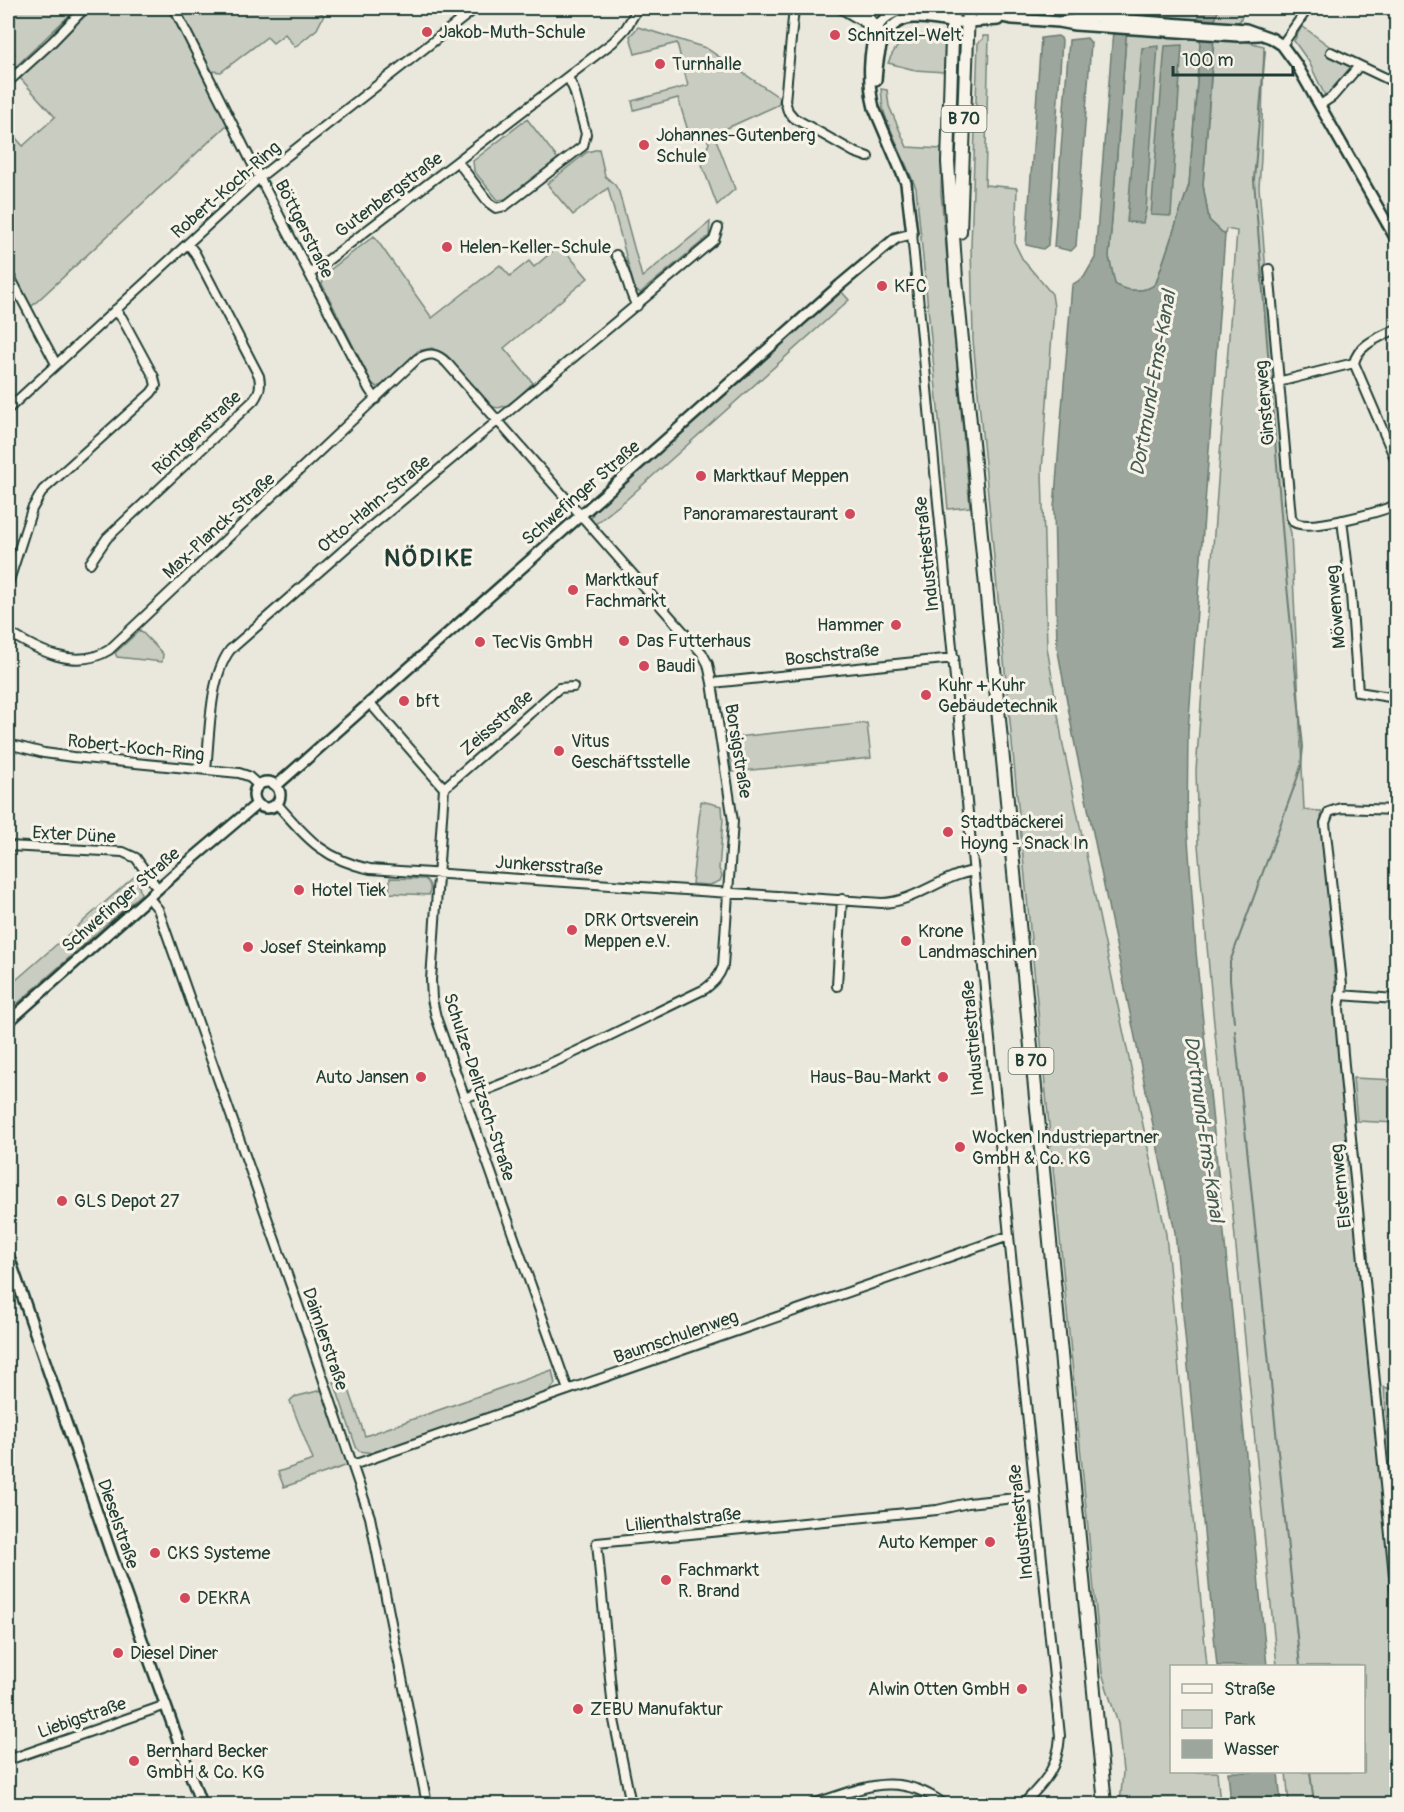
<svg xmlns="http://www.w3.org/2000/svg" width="1404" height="1812" viewBox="0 0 1404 1812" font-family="Pangolin,sans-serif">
  <rect width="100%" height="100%" fill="#eae8dd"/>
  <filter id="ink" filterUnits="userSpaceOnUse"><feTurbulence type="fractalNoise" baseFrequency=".0167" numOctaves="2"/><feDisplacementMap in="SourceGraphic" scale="12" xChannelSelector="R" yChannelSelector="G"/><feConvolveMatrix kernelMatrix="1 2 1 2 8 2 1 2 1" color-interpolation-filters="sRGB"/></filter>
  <g filter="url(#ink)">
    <path fill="#c8ccc1" stroke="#74847a" stroke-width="1.5" d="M 8,8 L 77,8 L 8,74 L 8,61 L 15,54 L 8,46 Z
      M 93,8 L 170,8 L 229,123 L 31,307 L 8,263 L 8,129 L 23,146 L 55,117 L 20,78 Z
      M 179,8 L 313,8 L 324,15 L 317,29 L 295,47 L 285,34 L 273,43 L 267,37 L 221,72 L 212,71 Z
      M 1131,8 L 1197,8 L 1201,31 L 1189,185 L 1156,283 C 1147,293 1126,292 1115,284 L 1109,257 L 1126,38 Z
      M 1219,8 L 1245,8 L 1240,21 L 1214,31 L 1215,20 Z
      M 1302,26 L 1329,46 L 1326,52 L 1352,65 L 1352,68 L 1326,98 L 1309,62 L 1294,41 Z
      M 638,27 L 706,48 L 780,98 L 778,105 L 714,134 L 735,189 L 717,205 L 701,162 L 709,143 L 706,137 L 691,141 L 678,98 L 634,110 L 632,101 L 688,86 L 677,43 L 635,54 L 630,36 Z
      M 922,35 C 930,36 941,38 945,45 L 944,72 L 915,70 L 888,63 C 895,45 903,39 922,35 Z
      M 983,36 L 989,36 L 985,185 L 1017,188 L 1015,244 L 1023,260 L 1052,294 L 1054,307 L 1042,471 L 1047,647 L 1063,745 L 1166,1234 L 1207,1666 L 1172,1666 L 1172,1772 L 1217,1772 L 1220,1804 L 1120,1804 L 1123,1772 L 1118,1724 L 1102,1673 L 973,340 L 971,246 L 978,43 L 983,39 Z
      M 1214,39 L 1244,41 L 1264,46 L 1261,158 L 1259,187 L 1286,516 L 1291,533 L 1304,810 L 1321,811 L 1347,1124 L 1396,1643 L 1396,1804 L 1289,1804 L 1286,1772 L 1364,1772 L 1364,1666 L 1277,1666 L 1213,1013 L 1198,845 L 1196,770 L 1237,231 L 1226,229 L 1225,235 L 1209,220 L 1203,185 Z
      M 881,89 L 887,90 L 889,106 L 907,147 L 942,149 L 941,193 L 970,507 L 948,509 L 916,188 L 888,123 L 883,109 Z
      M 527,119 L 558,159 L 507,199 L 498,200 L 474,171 L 473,161 Z
      M 599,149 L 605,176 L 615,185 L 619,192 L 642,277 L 710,222 L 709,236 L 640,293 L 635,290 L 608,188 L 573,215 L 547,184 L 587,152 Z
      M 374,236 L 432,318 L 500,265 L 510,276 L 529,261 L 534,267 L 560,245 L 588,278 L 504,348 L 533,383 C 522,392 505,414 491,406 L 446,355 L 432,348 L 418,351 L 382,385 L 377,387 L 372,383 L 322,284 L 326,273 Z
      M 841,291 L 849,300 L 627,499 L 593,526 L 591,518 L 596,507 Z
      M 140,630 L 163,654 L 162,662 L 117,657 L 115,653 Z
      M 867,723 L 871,758 L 732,772 L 728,738 Z
      M 701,801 L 722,806 L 723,820 L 719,869 L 722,876 L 720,881 L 710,885 L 692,884 Z
      M 136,875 L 141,894 L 8,1012 L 8,987 Z
      M 390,878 L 425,879 C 431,884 431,888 429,895 L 389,893 Z
      M 1353,1078 L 1396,1080 L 1396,1123 L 1357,1121 Z
      M 552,1370 L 555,1384 L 549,1391 L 372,1453 L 359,1451 L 356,1447 L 334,1382 L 345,1378 L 365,1436 Z
      M 1384,1387 L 1396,1390 L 1396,1536 Z
      M 322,1390 L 348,1465 L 284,1487 L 278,1472 L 313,1460 L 290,1401 L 294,1397 Z"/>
    <path fill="#9ca69c" stroke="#6a7c72" stroke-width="1.5" d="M 1109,8 L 1131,8 L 1126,38 L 1109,257 L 1115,284 C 1126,292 1147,293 1156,283 L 1189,185 L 1201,31 L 1197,8 L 1219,8 L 1215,20 L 1203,185 L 1209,220 L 1225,235 L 1188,731 L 1187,825 L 1196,952 L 1267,1666 L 1217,1666 L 1175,1232 L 1074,740 L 1057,646 L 1054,508 L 1072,285 L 1084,277 L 1095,258 L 1113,31 Z
      M 1058,36 L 1061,38 L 1062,41 L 1048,245 L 1043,249 L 1026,245 L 1041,38 Z
      M 1087,38 L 1091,43 L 1076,246 L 1071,251 L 1054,247 L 1069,40 Z
      M 1182,45 L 1171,216 L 1151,215 L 1165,46 Z
      M 1158,46 L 1146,210 L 1143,223 L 1127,222 L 1142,48 Z
      M 1228,1772 L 1278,1772 L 1281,1804 L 1231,1804 Z"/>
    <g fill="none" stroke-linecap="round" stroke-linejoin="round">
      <path stroke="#6a7c72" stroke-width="2" d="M 1234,1022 L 1230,980 L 1230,962 L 1297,779 L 1301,766 L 1303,747 L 1286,576 L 1254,180 L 1265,51
        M 1235,1031 L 1300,1666
        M 1310,1772 L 1314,1804"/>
      <defs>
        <path id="minor" d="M 174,8 L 252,163 L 369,389 L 376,399
          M 794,8 L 785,101 L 788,111 L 794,118 L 854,152 L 868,157
          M 840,8 L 867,24 L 874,39
          M 853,8 L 867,15 L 880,31
          M 1282,45 L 1308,8
          M 1331,52 L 1396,83
          M 8,82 L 52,42 L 85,8
          M 1320,105 L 1332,97 L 1359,66
          M 458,162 L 489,203 L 496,208 L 505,206 L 583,146 L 586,134 L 574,90 L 568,77
          M 912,234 L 1009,1236 L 1060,1736 C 1058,1768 1045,1782 1023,1804
          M 616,255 C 627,270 627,290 637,306
          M 1269,269 L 1291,517 L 1294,522 C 1308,532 1379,512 1396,505
          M 8,273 L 56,364
          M 310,274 L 613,42 L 626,28 L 638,8
          M 1354,363 L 1396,461
          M 1354,363 C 1358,344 1381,337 1396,329
          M 1278,382 L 1354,363
          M 8,409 L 260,177 L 476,8
          M 1342,520 L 1351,594 L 1358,692 L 1396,698
          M 90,563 L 107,538 L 254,400 C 260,391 261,386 259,376 L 195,253 L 188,244
          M 8,584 L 32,509 L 43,490 L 151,393 L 156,386 L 154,377 L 122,318 L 115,310
          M 8,632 C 37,650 75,671 109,650 L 417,359 C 430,352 437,353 447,363 L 702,653 L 708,664 L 712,683 L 733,821 L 723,966 C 719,977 714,982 705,989 C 627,1026 546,1070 464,1098
          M 712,683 L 954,658
          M 369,702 L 444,788 L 431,980 L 432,999 L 436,1017 L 568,1390
          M 8,744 L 44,753 L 73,757 L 239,773 L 248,776 L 258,785
          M 206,770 C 210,734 209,678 230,650 L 363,533 L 714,240 L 718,228
          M 444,788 L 559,688 L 573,687
          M 277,804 C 307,838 323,859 370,869 L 882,903 C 915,902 941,876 974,871
          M 1396,810 L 1341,808 L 1329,812 L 1325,823 L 1342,985 L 1339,1008 L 1345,1077 L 1396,1596
          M 8,846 L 123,852 L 136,858 L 158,889
          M 149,898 L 158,909 L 306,1328 L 370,1517 L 427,1804
          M 837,986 L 842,899
          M 1340,995 L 1396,999
          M 353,1465 L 1009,1236
          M 8,1760 L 166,1705
          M 631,1804 L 614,1720 L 597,1543 L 937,1510 L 968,1503 L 1035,1496
          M 812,1804 C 862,1789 896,1769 944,1804"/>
        <path id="tertiary" d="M 954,8 L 1013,19 L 1059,22 L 1075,25 L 1238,36 L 1259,35
          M 1059,22 L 1092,17 L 1246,29 L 1271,38 L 1282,45 L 1296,64 L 1396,239
          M 876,80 C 878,54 881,20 913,18 C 926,17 939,21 951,22 C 967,23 983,21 998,20
          M254 795a13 13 0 1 1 26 0a13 13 0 1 1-26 0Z
          M 276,786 L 840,285 L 896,238 L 912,234 L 906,183 L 874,108 C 868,84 867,50 878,27 C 884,15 899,10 910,8
          M 8,1022 L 178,871 L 257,804
          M 8,1254 L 112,1556 L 201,1804"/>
        <path id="primary" d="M 953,8 L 948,162 L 956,279 L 1105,1804
          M 960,232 L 968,10"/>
        <path id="trunk" d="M 968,10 L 968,8"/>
      </defs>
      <use href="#minor" stroke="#1f3d34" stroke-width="12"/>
      <use href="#tertiary" stroke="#1f3d34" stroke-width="14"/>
      <use href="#primary" stroke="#1f3d34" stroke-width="16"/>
      <use href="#trunk" stroke="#1f3d34" stroke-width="16"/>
      <use href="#minor" stroke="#f7f3e8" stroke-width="8"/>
      <use href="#tertiary" stroke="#f7f3e8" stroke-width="9"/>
      <use href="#primary" stroke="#f7f3e8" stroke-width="12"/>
      <use href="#trunk" stroke="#f7f3e8" stroke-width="12"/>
    </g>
  </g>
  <g fill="#d1495b" stroke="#f7f3e8" stroke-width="2">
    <circle cx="427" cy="32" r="6"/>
    <circle cx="835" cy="35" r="6"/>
    <circle cx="660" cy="64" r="6"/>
    <circle cx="644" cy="145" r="6"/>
    <circle cx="447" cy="247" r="6"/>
    <circle cx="882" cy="286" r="6"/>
    <circle cx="701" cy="476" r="6"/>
    <circle cx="850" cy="514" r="6"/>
    <circle cx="573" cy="590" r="6"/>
    <circle cx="896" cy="625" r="6"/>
    <circle cx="624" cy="641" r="6"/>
    <circle cx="480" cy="642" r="6"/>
    <circle cx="644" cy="666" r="6"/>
    <circle cx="926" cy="695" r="6"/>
    <circle cx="404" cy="701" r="6"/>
    <circle cx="559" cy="751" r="6"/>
    <circle cx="948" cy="832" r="6"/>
    <circle cx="299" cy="890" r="6"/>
    <circle cx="572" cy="930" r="6"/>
    <circle cx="906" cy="941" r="6"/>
    <circle cx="248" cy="947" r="6"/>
    <circle cx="421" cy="1077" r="6"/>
    <circle cx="943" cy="1077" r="6"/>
    <circle cx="960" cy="1147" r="6"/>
    <circle cx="62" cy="1201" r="6"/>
    <circle cx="990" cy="1542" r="6"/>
    <circle cx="155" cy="1553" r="6"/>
    <circle cx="666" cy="1580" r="6"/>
    <circle cx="185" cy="1598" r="6"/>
    <circle cx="118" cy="1653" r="6"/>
    <circle cx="1022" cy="1689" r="6"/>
    <circle cx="578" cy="1709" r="6"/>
    <circle cx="134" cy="1761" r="6"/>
  </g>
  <g text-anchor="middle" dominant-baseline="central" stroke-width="6" stroke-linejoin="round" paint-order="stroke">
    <g fill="#f7f3e8" stroke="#60746a" stroke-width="1.5">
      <rect x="941.5" y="106" width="45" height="26" rx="4.5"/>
      <rect x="1008.5" y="1048" width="45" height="26" rx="4.5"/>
    </g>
    <g font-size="16" font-weight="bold" fill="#1f3d34">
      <text x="964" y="119">B 70</text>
      <text x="1031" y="1061">B 70</text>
    </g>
    <g font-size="18" fill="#1f3d34" stroke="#f7f3e8" text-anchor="start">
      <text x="439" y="32">Jakob-Muth-Schule</text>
      <text x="847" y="35">Schnitzel-Welt</text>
      <text x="672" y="64">Turnhalle</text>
      <text x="656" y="135">Johannes-Gutenberg<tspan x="656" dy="21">Schule</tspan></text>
      <text x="459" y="247">Helen-Keller-Schule</text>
      <text x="894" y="286">KFC</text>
      <text x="713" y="476">Marktkauf Meppen</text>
      <text x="838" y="514" text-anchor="end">Panoramarestaurant</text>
      <text x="585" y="580">Marktkauf<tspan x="585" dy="21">Fachmarkt</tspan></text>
      <text x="884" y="625" text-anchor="end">Hammer</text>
      <text x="636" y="641">Das Futterhaus</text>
      <text x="492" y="642">TecVis GmbH</text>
      <text x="656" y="666">Baudi</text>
      <text x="938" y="685">Kuhr + Kuhr<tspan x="938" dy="21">Gebäudetechnik</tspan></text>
      <text x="416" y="701">bft</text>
      <text x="571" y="741">Vitus<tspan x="571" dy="21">Geschäftsstelle</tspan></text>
      <text x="960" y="822">Stadtbäckerei<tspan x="960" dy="21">Hoyng - Snack In</tspan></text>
      <text x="311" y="890">Hotel Tiek</text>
      <text x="584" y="920">DRK Ortsverein<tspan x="584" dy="21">Meppen e.V.</tspan></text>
      <text x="918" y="931">Krone<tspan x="918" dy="21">Landmaschinen</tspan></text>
      <text x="260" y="947">Josef Steinkamp</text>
      <text x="409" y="1077" text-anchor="end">Auto Jansen</text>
      <text x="931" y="1077" text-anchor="end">Haus-Bau-Markt</text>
      <text x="972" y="1137">Wocken Industriepartner<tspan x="972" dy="21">GmbH &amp; Co. KG</tspan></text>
      <text x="74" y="1201">GLS Depot 27</text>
      <text x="978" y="1542" text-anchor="end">Auto Kemper</text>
      <text x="167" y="1553">CKS Systeme</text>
      <text x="678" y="1570">Fachmarkt<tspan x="678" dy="21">R. Brand</tspan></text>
      <text x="197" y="1598">DEKRA</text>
      <text x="130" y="1653">Diesel Diner</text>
      <text x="1010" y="1689" text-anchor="end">Alwin Otten GmbH</text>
      <text x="590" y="1709">ZEBU Manufaktur</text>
      <text x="146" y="1751">Bernhard Becker<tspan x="146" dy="21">GmbH &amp; Co. KG</tspan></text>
    </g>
    <g font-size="18" fill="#1f3d34" stroke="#f7f3e8">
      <text transform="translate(226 190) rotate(-41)">Robert-Koch-Ring</text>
      <text transform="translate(389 195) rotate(-37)">Gutenbergstraße</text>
      <text transform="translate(304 229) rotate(63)">Böttgerstraße</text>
      <text transform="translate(1265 403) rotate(-95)">Ginsterweg</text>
      <text transform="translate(197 433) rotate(-43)">Röntgenstraße</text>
      <text transform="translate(581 493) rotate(-41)">Schwefinger Straße</text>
      <text transform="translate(374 504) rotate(-40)">Otto-Hahn-Straße</text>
      <text transform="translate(219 526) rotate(-43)">Max-Planck-Straße</text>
      <text transform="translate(927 554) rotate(-96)">Industriestraße</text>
      <text transform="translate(1336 607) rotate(-95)">Möwenweg</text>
      <text transform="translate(832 655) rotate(-6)">Boschstraße</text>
      <text transform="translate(497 723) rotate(-41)">Zeissstraße</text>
      <text transform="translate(136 748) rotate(6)">Robert-Koch-Ring</text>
      <text transform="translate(738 751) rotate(81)">Borsigstraße</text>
      <text transform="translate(74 835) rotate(3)">Exter Düne</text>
      <text transform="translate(549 866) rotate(4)">Junkersstraße</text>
      <text transform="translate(121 900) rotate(-41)">Schwefinger Straße</text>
      <text transform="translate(973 1038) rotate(-95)">Industriestraße</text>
      <text transform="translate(479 1087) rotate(72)">Schulze-Delitzsch-Straße</text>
      <text transform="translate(1341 1186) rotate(-96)">Elsternweg</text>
      <text transform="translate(676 1337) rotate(-19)">Baumschulenweg</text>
      <text transform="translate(325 1339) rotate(71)">Daimlerstraße</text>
      <text transform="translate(683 1520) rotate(-6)">Lilienthalstraße</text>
      <text transform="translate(1021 1522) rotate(-96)">Industriestraße</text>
      <text transform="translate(118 1524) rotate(71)">Dieselstraße</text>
      <text transform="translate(82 1718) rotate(-19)">Liebigstraße</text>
    </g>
    <g font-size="20" font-style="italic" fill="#445c53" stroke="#f7f3e8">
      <text transform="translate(1153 383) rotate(-80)">Dortmund-Ems-Kanal</text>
      <text transform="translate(1204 1129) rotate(82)">Dortmund-Ems-Kanal</text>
    </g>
    <g font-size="24" font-weight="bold" letter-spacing="1.5" fill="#1f3d34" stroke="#f7f3e8">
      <text x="429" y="558">NÖDIKE</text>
    </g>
  </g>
  <rect width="1404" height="1812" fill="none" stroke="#f7f3e8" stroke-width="30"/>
  <rect x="15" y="15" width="1374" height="1782" fill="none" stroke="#1f3d34" stroke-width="2" filter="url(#ink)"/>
  <rect x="1170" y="1665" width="195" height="108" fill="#f7f3e8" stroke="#a1aaa0" stroke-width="1.5"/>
  <rect x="1182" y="1684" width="30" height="9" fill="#f7f3e8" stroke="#a1aaa0" stroke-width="1.5"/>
  <text x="1224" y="1695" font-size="18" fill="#1f3d34">Straße</text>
  <rect x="1182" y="1710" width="30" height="18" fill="#c8ccc1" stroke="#a1aaa0" stroke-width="1.5"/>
  <text x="1224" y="1725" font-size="18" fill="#1f3d34">Park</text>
  <rect x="1182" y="1740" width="30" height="18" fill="#9ca69c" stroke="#a1aaa0" stroke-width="1.5"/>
  <text x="1224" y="1755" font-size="18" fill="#1f3d34">Wasser</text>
  <path d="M1173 66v9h120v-9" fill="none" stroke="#1f3d34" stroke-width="3"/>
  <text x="1182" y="66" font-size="18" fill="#1f3d34" stroke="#f7f3e8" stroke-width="4.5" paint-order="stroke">100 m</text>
</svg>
